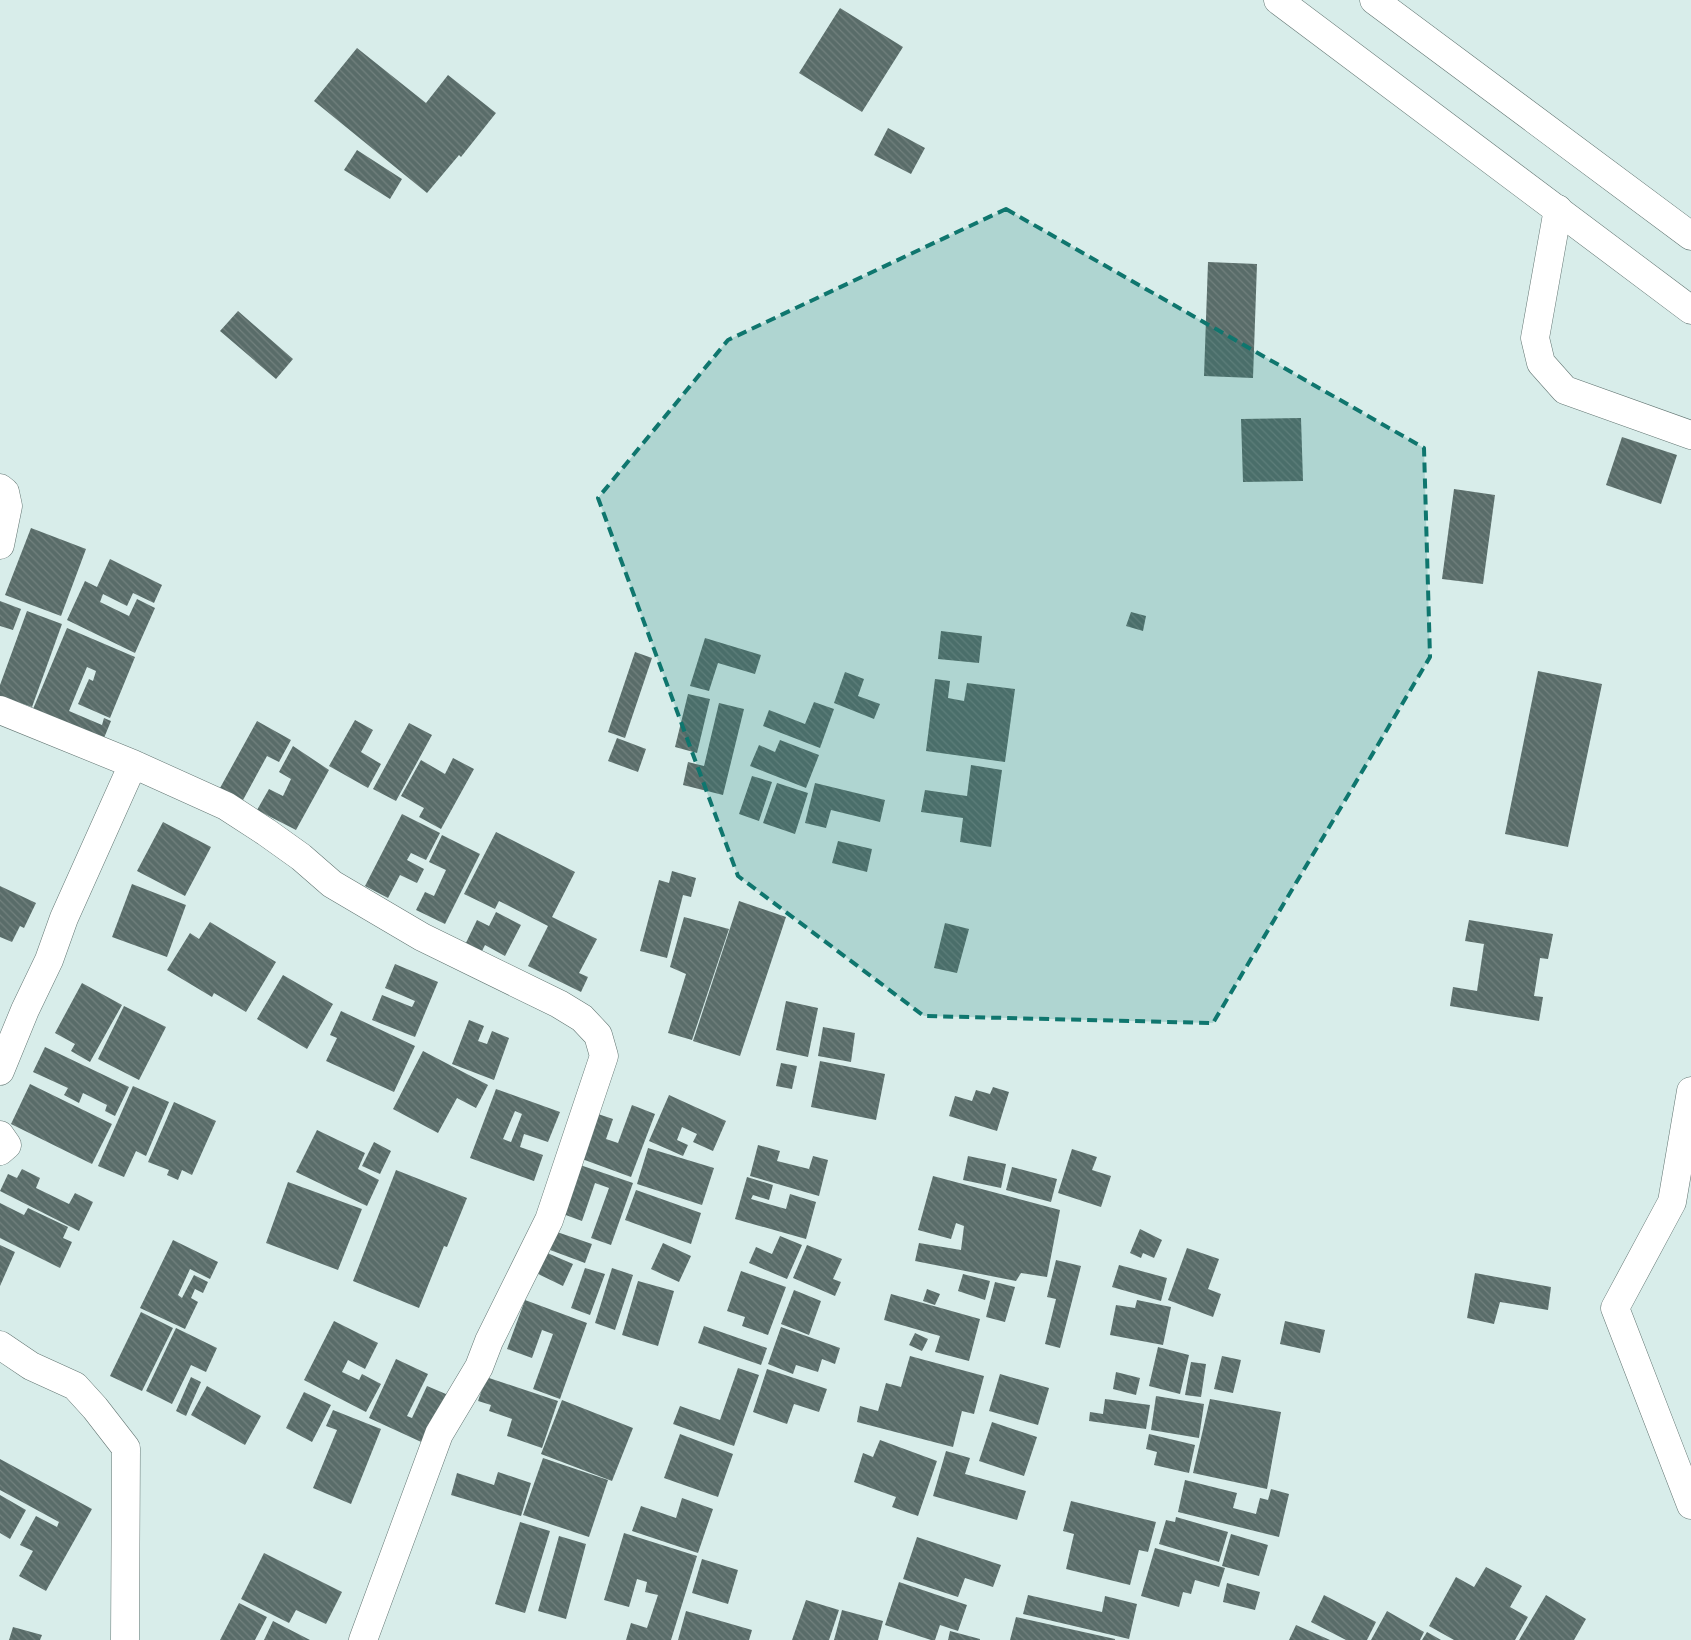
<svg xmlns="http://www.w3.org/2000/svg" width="1691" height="1640" viewBox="0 0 1691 1640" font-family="'IBM Plex Sans',sans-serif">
  <defs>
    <pattern id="building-back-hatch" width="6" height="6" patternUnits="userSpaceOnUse" patternTransform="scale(1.25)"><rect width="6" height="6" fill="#596c69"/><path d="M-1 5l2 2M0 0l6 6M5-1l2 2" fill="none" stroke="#72817e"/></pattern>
  </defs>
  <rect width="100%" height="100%" fill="#d8edea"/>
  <path fill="url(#building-back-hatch)" fill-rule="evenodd" d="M 840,8 L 903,47 L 862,112 L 799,73 Z
    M 357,48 L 426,103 L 448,75 L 496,113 L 461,157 L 459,155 L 427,193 L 314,101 Z
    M 888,128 L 925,148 L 911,174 L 874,155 Z
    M 357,150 L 402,179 L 390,199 L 344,170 Z
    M 1208,262 L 1257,264 L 1253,378 L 1204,376 Z
    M 238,311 L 293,359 L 276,379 L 220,331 Z
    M 1301,418 L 1303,481 L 1243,482 L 1241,419 Z
    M 1622,437 L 1677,455 L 1661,504 L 1606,485 Z
    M 1454,489 L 1495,495 L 1483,584 L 1442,579 Z
    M 31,528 L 86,549 L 61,616 L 5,595 Z
    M 110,559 L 162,585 L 154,603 L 133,593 L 127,606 L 103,594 L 100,602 L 129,616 L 137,599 L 155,608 L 135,653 L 67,620 L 85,581 L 97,587 Z
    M 0,601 L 21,609 L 13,630 L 0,626 Z
    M 27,611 L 62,624 L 32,707 L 0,696 L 0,685 Z
    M 1131,612 L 1146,616 L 1143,631 L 1126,626 Z
    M 67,628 L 135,657 L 110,718 L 78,704 L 89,679 L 93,681 L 96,671 L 87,667 L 69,711 L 102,725 L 104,718 L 111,721 L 104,738 L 33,709 Z
    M 941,631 L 982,636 L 979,663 L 938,659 Z
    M 705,638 L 761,655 L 755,674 L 718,663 L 709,691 L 690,686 Z
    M 635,652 L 652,658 L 625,738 L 608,732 Z
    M 1538,671 L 1602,684 L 1568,847 L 1505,834 Z
    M 845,672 L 864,679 L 858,696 L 880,704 L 874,719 L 834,703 Z
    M 935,679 L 950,681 L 948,698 L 964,701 L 967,683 L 1015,689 L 1005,762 L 926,751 Z
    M 688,694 L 710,699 L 697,753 L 675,747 Z
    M 814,702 L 834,709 L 820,748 L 763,726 L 769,710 L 805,724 Z
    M 719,703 L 744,709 L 723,795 L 683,785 L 688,762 L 704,766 Z
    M 355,720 L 373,730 L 361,752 L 381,764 L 368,788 L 329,766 Z
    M 257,721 L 291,740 L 279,762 L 267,756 L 243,800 L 220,788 Z
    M 409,723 L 432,735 L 396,801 L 373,789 Z
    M 617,738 L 646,749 L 638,772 L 608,761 Z
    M 780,740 L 819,755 L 806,788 L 750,766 L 759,745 L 775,752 Z
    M 293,746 L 329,770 L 296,830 L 257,810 L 269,789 L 283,796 L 291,779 L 279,772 Z
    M 453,758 L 474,769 L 441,829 L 419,817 L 424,808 L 401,796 L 421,760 L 445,774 Z
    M 971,765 L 1002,770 L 991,847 L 960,842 L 963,818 L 921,812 L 925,790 L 967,796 Z
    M 752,776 L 772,782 L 759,821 L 739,814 Z
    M 777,783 L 808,793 L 795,834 L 763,823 Z
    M 815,783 L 885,800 L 880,822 L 831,810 L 826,828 L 805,823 Z
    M 402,814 L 440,833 L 426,860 L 411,853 L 407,860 L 424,869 L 417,883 L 400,875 L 388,898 L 365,886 Z
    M 163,822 L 211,847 L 185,896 L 137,871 Z
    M 496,832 L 575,872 L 552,917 L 597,939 L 579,973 L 588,977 L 581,992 L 528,966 L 548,926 L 499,901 L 495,909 L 464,894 Z
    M 442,835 L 480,854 L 445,924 L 416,910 L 425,892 L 434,896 L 446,870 L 429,862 Z
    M 838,841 L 872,849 L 867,872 L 832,863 Z
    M 672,871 L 696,878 L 691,897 L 683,895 L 667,958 L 640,951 L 659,880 L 669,883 Z
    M 132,884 L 186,905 L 167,957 L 112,937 Z
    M 0,886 L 36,903 L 24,928 L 20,926 L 12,942 L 0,937 Z
    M 739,901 L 786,917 L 740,1056 L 693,1041 Z
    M 496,912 L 521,925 L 505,956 L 485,945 L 479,957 L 463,949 L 477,920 L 489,926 Z
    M 684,917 L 729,929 L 692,1040 L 668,1033 L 686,974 L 670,967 Z
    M 1469,920 L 1553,934 L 1548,959 L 1540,958 L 1534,996 L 1543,997 L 1539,1021 L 1450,1006 L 1453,987 L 1477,991 L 1484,944 L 1465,941 Z
    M 210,922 L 276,962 L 246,1012 L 214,993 L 212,997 L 167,970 L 190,933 L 199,939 Z
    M 945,923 L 969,929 L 957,973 L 934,968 Z
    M 395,964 L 438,982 L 415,1037 L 372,1020 L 382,995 L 412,1007 L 415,1001 L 385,988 Z
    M 283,975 L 333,1004 L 307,1049 L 257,1019 Z
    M 82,983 L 122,1005 L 90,1062 L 71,1051 L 75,1044 L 55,1033 Z
    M 786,1001 L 818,1008 L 808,1057 L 776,1050 Z
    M 124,1006 L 166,1027 L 139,1080 L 98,1059 Z
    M 341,1011 L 415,1046 L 394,1092 L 326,1061 L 337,1038 L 330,1035 Z
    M 469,1020 L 484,1026 L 478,1041 L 487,1044 L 492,1031 L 509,1038 L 494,1080 L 452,1064 Z
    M 823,1027 L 855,1033 L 851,1062 L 818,1056 Z
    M 45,1047 L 129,1087 L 115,1116 L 105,1111 L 107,1105 L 83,1093 L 79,1103 L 64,1095 L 68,1088 L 33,1072 Z
    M 423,1051 L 488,1085 L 476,1108 L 457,1098 L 438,1133 L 393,1109 Z
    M 820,1061 L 885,1074 L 876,1120 L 811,1107 Z
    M 781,1063 L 797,1066 L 792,1089 L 776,1086 Z
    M 30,1084 L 112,1124 L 92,1164 L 11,1124 Z
    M 133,1086 L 169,1102 L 146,1156 L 136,1151 L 124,1177 L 98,1166 Z
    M 993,1087 L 1009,1092 L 997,1131 L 949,1116 L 955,1096 L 972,1101 L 976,1090 L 990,1094 Z
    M 496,1089 L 560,1112 L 548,1142 L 524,1134 L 520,1147 L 543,1155 L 534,1181 L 470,1158 ZM 515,1111 L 522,1114 L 511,1142 L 503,1139 Z
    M 669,1095 L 726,1121 L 713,1151 L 693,1142 L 697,1134 L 682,1127 L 677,1140 L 688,1145 L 683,1156 L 649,1141 Z
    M 174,1102 L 216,1121 L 192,1175 L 182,1170 L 178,1180 L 167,1175 L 169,1170 L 148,1162 Z
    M 632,1105 L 655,1114 L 631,1177 L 582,1159 L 598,1114 L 613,1119 L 606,1139 L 618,1143 Z
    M 317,1130 L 365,1153 L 358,1169 L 379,1180 L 367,1206 L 296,1172 Z
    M 374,1142 L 391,1151 L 380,1174 L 362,1166 Z
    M 758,1145 L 780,1151 L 777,1161 L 809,1169 L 813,1156 L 828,1160 L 819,1196 L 750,1176 Z
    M 648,1148 L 714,1168 L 702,1205 L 637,1184 Z
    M 1072,1149 L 1097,1157 L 1092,1170 L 1111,1176 L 1101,1207 L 1058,1193 Z
    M 968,1156 L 1006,1164 L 1001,1188 L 963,1180 Z
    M 580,1165 L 633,1183 L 611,1245 L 591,1238 L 609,1188 L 595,1183 L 582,1221 L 563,1214 Z
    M 1012,1167 L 1057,1179 L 1051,1202 L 1006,1190 Z
    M 22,1169 L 40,1178 L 36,1188 L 69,1204 L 75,1193 L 93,1202 L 79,1231 L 0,1191 L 8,1174 L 17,1178 Z
    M 396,1170 L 467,1198 L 447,1247 L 444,1246 L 419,1308 L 353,1281 Z
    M 933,1176 L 1060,1210 L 1047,1277 L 1021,1273 L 1016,1281 L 915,1261 L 919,1243 L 961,1250 L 964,1226 L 956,1223 L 951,1239 L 918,1230 Z
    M 747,1177 L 773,1185 L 769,1200 L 753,1195 L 751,1199 L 786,1209 L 790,1194 L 816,1202 L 806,1239 L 735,1219 Z
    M 288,1182 L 362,1209 L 338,1270 L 266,1243 Z
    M 636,1190 L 701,1213 L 691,1244 L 625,1220 Z
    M 0,1203 L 24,1215 L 28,1208 L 68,1227 L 63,1238 L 72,1242 L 60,1268 L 0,1238 Z
    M 1140,1229 L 1162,1240 L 1154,1258 L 1143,1253 L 1141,1258 L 1130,1253 Z
    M 557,1232 L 592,1244 L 585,1263 L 550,1250 Z
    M 780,1236 L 802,1245 L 787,1279 L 749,1263 L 756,1247 L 772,1254 Z
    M 173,1240 L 218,1262 L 210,1279 L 190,1269 L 178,1295 L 182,1298 L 194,1275 L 208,1282 L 203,1293 L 195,1289 L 191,1298 L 198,1302 L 185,1329 L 140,1308 Z
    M 663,1243 L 691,1256 L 679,1282 L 651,1269 Z
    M 0,1245 L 15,1252 L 0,1286 Z
    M 807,1245 L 842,1259 L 833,1279 L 841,1282 L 835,1296 L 793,1278 Z
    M 1187,1248 L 1219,1259 L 1208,1289 L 1221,1294 L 1213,1317 L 1168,1300 Z
    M 545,1252 L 573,1264 L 563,1286 L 536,1273 Z
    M 1056,1260 L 1081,1266 L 1060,1348 L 1045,1344 L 1056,1299 L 1047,1297 Z
    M 1119,1265 L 1167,1278 L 1161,1301 L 1112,1287 Z
    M 585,1268 L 605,1274 L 590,1315 L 571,1308 Z
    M 612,1268 L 633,1275 L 615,1330 L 595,1323 Z
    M 741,1271 L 786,1287 L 768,1335 L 742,1326 L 745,1317 L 727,1311 Z
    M 1475,1273 L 1551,1287 L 1548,1310 L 1500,1302 L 1494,1324 L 1467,1318 Z
    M 963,1274 L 990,1281 L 985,1300 L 958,1291 Z
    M 638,1281 L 674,1291 L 658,1346 L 622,1335 Z
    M 995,1282 L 1015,1287 L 1005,1322 L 986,1317 Z
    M 927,1289 L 940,1294 L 935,1305 L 923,1301 Z
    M 794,1290 L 821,1301 L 809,1335 L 781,1324 Z
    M 891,1294 L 980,1319 L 969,1361 L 935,1352 L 940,1336 L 884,1320 Z
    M 525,1300 L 587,1323 L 560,1399 L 533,1389 L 553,1334 L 542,1330 L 532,1358 L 507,1349 Z
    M 1137,1300 L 1171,1307 L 1163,1345 L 1110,1335 L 1116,1305 L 1135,1308 Z
    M 141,1312 L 173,1328 L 142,1391 L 110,1376 Z
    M 334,1321 L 378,1343 L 365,1369 L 348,1360 L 342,1372 L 359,1380 L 362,1374 L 381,1384 L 366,1412 L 304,1380 Z
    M 1285,1321 L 1325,1330 L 1320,1353 L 1280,1344 Z
    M 704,1326 L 767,1348 L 761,1365 L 698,1343 Z
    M 781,1327 L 840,1348 L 835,1364 L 822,1359 L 818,1372 L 796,1365 L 793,1374 L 768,1364 Z
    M 176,1328 L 217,1348 L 206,1372 L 191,1365 L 172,1404 L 146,1391 Z
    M 915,1333 L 928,1339 L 922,1351 L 909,1345 Z
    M 1158,1347 L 1189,1355 L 1180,1394 L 1149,1386 Z
    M 910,1356 L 984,1376 L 974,1414 L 962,1411 L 953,1447 L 857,1422 L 860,1406 L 878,1411 L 886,1383 L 901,1387 Z
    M 1222,1356 L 1241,1360 L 1233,1393 L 1214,1389 Z
    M 396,1359 L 428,1374 L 407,1416 L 412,1418 L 427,1386 L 453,1397 L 430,1446 L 369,1418 Z
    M 1191,1362 L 1206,1364 L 1201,1397 L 1185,1395 Z
    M 738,1368 L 759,1375 L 734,1446 L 673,1424 L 680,1406 L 720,1420 Z
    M 767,1369 L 827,1389 L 819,1412 L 794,1404 L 787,1424 L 753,1412 Z
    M 1116,1372 L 1140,1378 L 1136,1395 L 1113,1389 Z
    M 1000,1374 L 1049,1388 L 1038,1425 L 989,1411 Z
    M 191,1377 L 201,1382 L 186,1416 L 176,1411 Z
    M 486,1377 L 558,1401 L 542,1448 L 507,1436 L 512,1419 L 489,1411 L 491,1405 L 478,1401 Z
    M 207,1386 L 261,1416 L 245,1445 L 191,1415 Z
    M 304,1392 L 331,1405 L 312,1442 L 286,1428 Z
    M 1156,1396 L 1204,1404 L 1199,1438 L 1151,1430 Z
    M 1105,1399 L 1150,1405 L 1146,1429 L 1089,1421 L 1090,1412 L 1103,1414 Z
    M 1210,1399 L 1281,1412 L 1267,1489 L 1193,1473 Z
    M 562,1400 L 633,1428 L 612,1481 L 541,1454 Z
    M 333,1410 L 381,1429 L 351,1504 L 313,1488 L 337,1430 L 326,1426 Z
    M 992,1422 L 1037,1437 L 1024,1476 L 979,1461 Z
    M 680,1434 L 733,1454 L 718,1497 L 664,1478 Z
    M 1149,1434 L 1195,1445 L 1189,1473 L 1154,1465 L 1157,1452 L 1146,1449 Z
    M 880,1440 L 937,1461 L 918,1516 L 892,1507 L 896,1497 L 854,1482 L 863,1453 L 873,1457 Z
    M 946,1451 L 970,1458 L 965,1474 L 1026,1491 L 1017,1520 L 933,1496 Z
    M 543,1458 L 608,1480 L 589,1537 L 523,1515 Z
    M 0,1459 L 92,1509 L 46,1591 L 19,1576 L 33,1551 L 20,1545 L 36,1516 L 57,1527 L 59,1522 L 0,1490 Z
    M 498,1472 L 531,1483 L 521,1516 L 451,1495 L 457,1473 L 494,1485 Z
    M 1185,1480 L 1237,1493 L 1233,1508 L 1256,1514 L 1260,1498 L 1268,1500 L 1271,1489 L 1289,1494 L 1279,1537 L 1178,1512 Z
    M 0,1495 L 26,1510 L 10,1539 L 0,1533 Z
    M 682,1498 L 713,1509 L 698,1553 L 632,1531 L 641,1506 L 676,1518 Z
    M 1071,1501 L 1156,1522 L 1148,1552 L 1139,1550 L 1130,1585 L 1066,1569 L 1074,1534 L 1063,1531 Z
    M 1176,1517 L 1228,1532 L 1219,1562 L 1159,1544 L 1166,1520 L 1175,1522 Z
    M 520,1522 L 550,1531 L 525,1613 L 495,1604 Z
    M 624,1533 L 697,1556 L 671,1640 L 626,1640 L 631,1623 L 647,1628 L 658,1595 L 645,1592 L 647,1582 L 637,1579 L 629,1607 L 604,1600 Z
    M 1231,1534 L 1268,1545 L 1259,1576 L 1222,1566 Z
    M 559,1536 L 586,1544 L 566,1619 L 538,1611 Z
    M 917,1537 L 1001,1565 L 993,1587 L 965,1578 L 958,1597 L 903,1579 Z
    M 1155,1548 L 1225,1568 L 1219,1587 L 1195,1580 L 1191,1594 L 1183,1592 L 1179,1607 L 1141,1596 Z
    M 264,1553 L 342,1592 L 326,1624 L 296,1610 L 289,1623 L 241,1599 Z
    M 702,1559 L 738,1570 L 728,1604 L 692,1593 Z
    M 1486,1567 L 1522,1586 L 1510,1607 L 1528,1617 L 1515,1640 L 1454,1640 L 1429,1626 L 1456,1577 L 1474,1587 Z
    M 899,1582 L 967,1605 L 958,1631 L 940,1625 L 935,1640 L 931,1640 L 885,1625 Z
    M 1227,1583 L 1260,1592 L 1255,1610 L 1223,1602 Z
    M 1028,1595 L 1102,1612 L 1105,1596 L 1137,1604 L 1129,1639 L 1023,1614 Z
    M 1324,1595 L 1376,1622 L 1367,1640 L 1346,1640 L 1311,1622 Z
    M 1546,1595 L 1586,1619 L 1574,1640 L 1519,1640 Z
    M 806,1600 L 839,1610 L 829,1640 L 792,1640 Z
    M 239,1603 L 267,1617 L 255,1640 L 220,1640 Z
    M 842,1610 L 883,1621 L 878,1640 L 834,1640 Z
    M 686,1611 L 752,1630 L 749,1640 L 678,1640 Z
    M 1387,1611 L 1424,1632 L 1420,1640 L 1371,1640 Z
    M 1016,1617 L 1115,1639 L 1115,1640 L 1010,1640 Z
    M 273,1621 L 310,1640 L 264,1640 Z
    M 1296,1625 L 1330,1640 L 1289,1640 Z
    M 13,1627 L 42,1635 L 40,1640 L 9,1640 Z
    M 950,1631 L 980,1639 L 980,1640 L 948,1640 Z
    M 1427,1632 L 1441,1640 L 1422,1640 Z"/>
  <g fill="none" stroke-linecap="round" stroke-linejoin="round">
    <defs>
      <path id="minor" d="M 1558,209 L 1535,338 L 1541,363 L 1565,390 L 1691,435
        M 0,488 L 5,492 L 8,506 L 0,545
        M 0,710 L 133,764 L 226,806 L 266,832 L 301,857 L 332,884 L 422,937 L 559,1004 L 582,1018 L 598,1035 L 604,1056 L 549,1220 L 489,1341 L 479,1367 L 439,1434 L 363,1640
        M 0,1071 L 25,1010 L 49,960 L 64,918 L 133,764
        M 1691,1091 L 1672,1202 L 1615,1308 L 1691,1505
        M 0,1135 L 7,1145 L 0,1151
        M 0,1345 L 31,1366 L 75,1386 L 95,1408 L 126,1448 L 125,1640"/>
      <path id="major" d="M 1278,0 L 1691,310
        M 1374,0 L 1691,236"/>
    </defs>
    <use href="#minor" stroke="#637673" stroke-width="29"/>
    <use href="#major" stroke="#637673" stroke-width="29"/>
    <use href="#minor" stroke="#fff" stroke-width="28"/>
    <use href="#major" stroke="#fff" stroke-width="28"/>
  </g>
  <path fill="#0f766e" fill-opacity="0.2" stroke="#0f766e" stroke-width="4" stroke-dasharray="10 6" stroke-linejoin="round" d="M 1006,209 L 1424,448 L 1430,657 L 1213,1023 L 924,1016 L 738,876 L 598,498 L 728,340 Z"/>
</svg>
